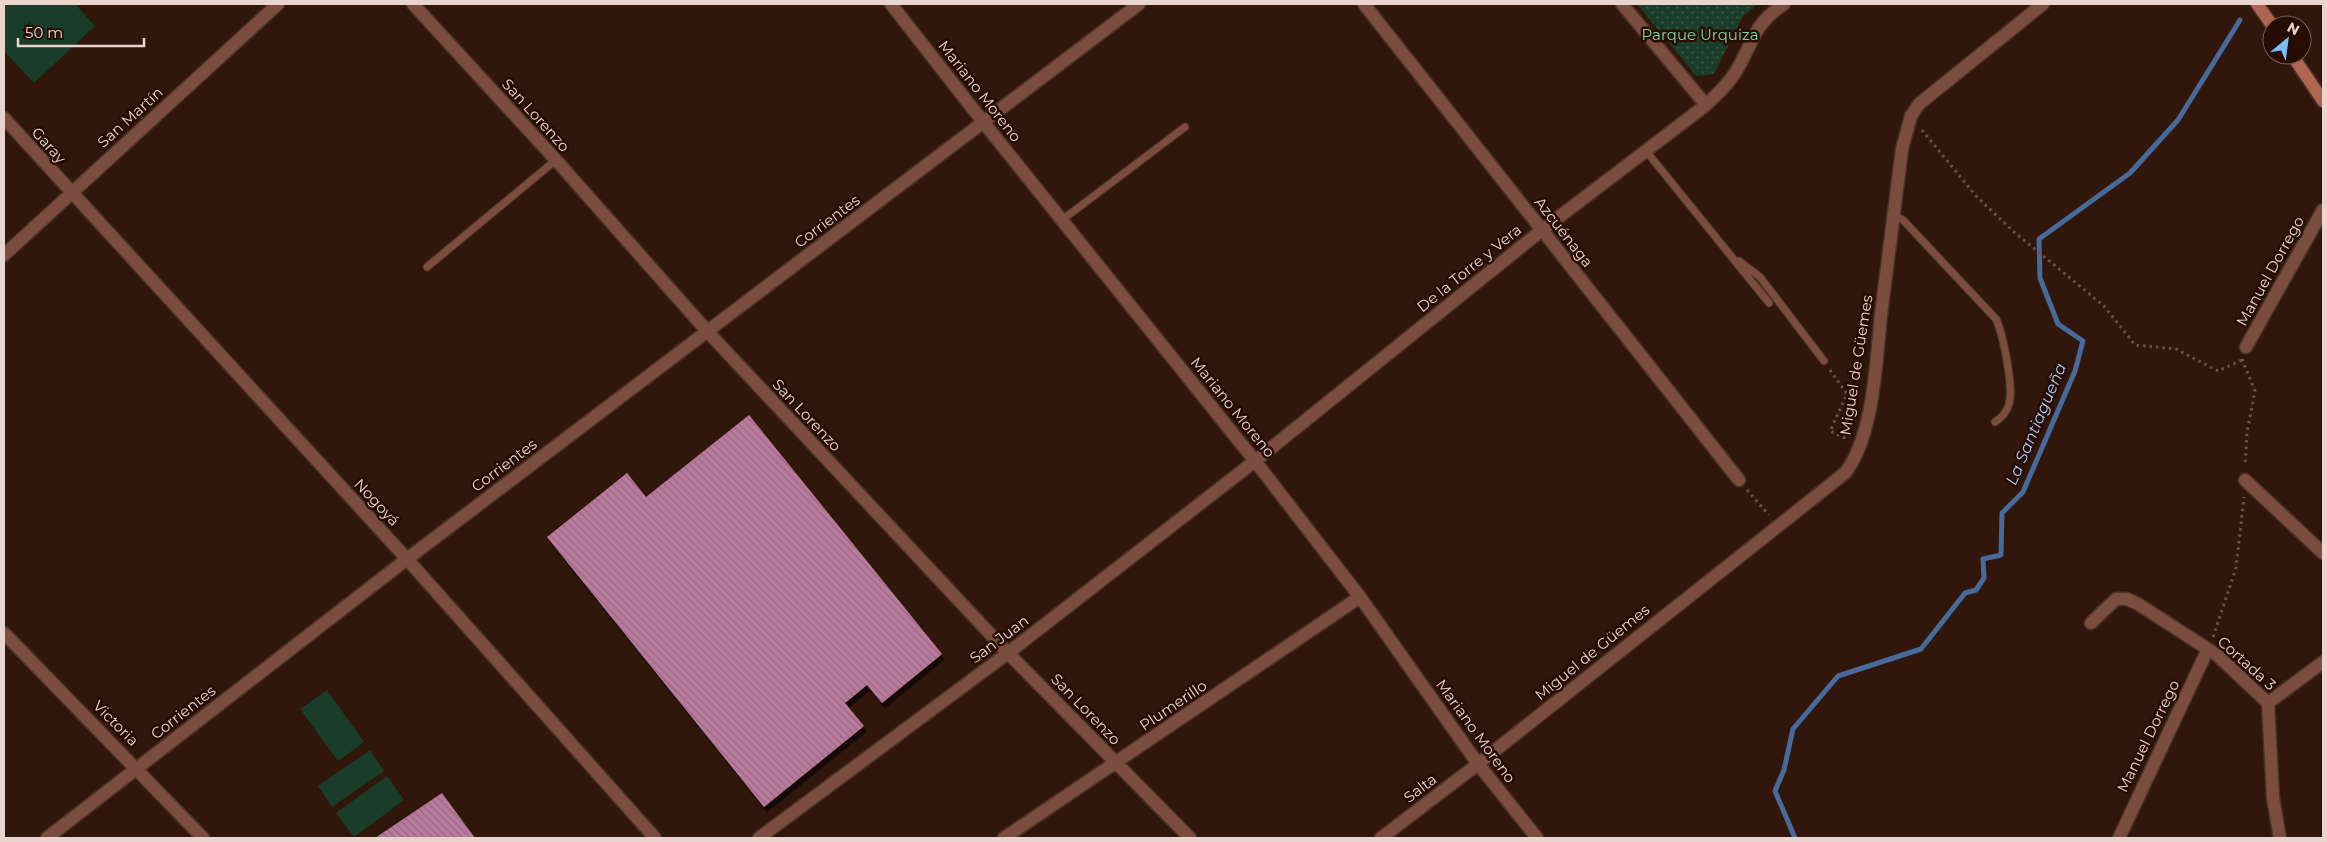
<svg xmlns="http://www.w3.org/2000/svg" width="2327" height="842" viewBox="0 0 2327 842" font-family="Montserrat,sans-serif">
  <defs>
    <pattern id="park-dots" width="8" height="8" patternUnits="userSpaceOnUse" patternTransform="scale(1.25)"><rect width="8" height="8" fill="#193d29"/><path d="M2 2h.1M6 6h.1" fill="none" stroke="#3a5847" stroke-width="1.8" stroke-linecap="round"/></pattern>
    <pattern id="building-back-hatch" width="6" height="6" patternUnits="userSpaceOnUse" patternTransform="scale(1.25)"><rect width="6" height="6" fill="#b97a9d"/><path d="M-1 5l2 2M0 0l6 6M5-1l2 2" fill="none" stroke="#966980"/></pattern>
    <filter id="shadow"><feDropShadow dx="3" dy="5.5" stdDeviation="0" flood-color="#0009"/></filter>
  </defs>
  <rect width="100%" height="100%" fill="#31160b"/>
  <path fill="url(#park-dots)" d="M 1637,4 L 1758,4 L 1743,16 L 1714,74 L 1696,76 Z"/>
  <path fill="#193d29" d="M 4,4 L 75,4 L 95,26 L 34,83 L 4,51 Z
    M 327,690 L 364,742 L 338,761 L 300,709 Z
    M 370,750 L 384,771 L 332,807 L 318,786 Z
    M 387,776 L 404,800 L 354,837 L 336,813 Z"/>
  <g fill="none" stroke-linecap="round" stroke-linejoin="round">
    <path stroke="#476a9c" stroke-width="5" d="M 1795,838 L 1775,791 L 1784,770 L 1793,729 L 1838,676 L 1921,649 L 1965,593 L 1976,590 L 1984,578 L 1983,559 L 2001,555 L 2002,513 L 2023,492 L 2075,371 L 2083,341 L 2058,324 L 2040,278 L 2039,239 L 2130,173 L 2178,120 L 2240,20"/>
  </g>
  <path fill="url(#building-back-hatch)" filter="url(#shadow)" d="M 749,415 L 942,654 L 882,703 L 867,685 L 845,703 L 864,726 L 764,807 L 547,537 L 627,473 L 646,497 Z
    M 442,793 L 475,838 L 375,838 Z"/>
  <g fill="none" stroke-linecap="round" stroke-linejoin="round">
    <defs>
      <path id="service" d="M 1646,151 L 1769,303
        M 1894,215 L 1903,220 L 1996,319 C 2003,334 2014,388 2009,404 C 2007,412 2001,418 1995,422
        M 1062,220 L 1185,127
        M 1739,261 L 1760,277 L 1824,361
        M 427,267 L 556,160"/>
      <path id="minor" d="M 413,4 L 556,160 L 707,331 L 1008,653 L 1190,838
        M 891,4 L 984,123
        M 1364,4 L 1739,480
        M 1622,4 L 1706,105
        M 4,118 L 407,559 L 655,838
        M 4,255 L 278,4
        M 2246,347 L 2323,210
        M 2245,480 L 2323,553
        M 2091,623 L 2116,599 L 2127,599 L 2138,604 L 2217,655 L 2268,703 L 2273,798 L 2280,838
        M 4,633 L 203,838
        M 2268,703 L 2323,662
        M 759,838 L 1008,653 L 1255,461 L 1542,230 L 1706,105 C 1716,95 1727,86 1735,73 C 1754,43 1751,26 1784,4
        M 1004,838 L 1360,597
        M 2119,838 L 2208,649"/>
      <path id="tertiary" d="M 984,123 L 1255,461 L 1360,597 L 1478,764 L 1537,838
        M 47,838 L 407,559 L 1139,4
        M 1381,838 L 1478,764 L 1845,473 C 1874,436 1876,361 1881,315 C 1888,260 1895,204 1902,149 L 1911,116 L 1919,104 L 2043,4"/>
      <path id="secondary" d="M 2257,4 L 2272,25
        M 2292,55 L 2323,101"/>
    </defs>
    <use href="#service" stroke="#4b3126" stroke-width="9"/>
    <use href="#minor" stroke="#4b3126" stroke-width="15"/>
    <use href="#tertiary" stroke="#4b3126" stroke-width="15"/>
    <use href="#secondary" stroke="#4b3126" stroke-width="15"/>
    <path stroke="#6b5349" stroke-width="3" stroke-dasharray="2.5 4" stroke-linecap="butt" d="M 1922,130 L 1976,196 L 2014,232 L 2104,306 L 2135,345 L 2176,349 L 2218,371 L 2242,360
      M 2242,359 L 2255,391 L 2247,432 L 2245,466
      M 1830,370 L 1847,394 L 1830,431 L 1847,439
      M 1747,490 L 1769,515
      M 2213,637 L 2236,568 L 2244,497"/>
    <use href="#service" stroke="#7b4c40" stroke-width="7"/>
    <use href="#minor" stroke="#7b4c40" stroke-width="12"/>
    <use href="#tertiary" stroke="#7b4c40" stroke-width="12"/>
    <use href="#secondary" stroke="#b06551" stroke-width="12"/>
  </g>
  <g text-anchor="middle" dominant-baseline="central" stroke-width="5" stroke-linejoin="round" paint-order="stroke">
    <g font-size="15" fill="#7ad8a1" stroke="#270c04">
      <text x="1700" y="34">Parque Urquiza</text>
    </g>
    <g font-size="15" fill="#e9d5ce" stroke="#270c04">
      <text transform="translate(980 91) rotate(52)">Mariano Moreno</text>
      <text transform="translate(536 115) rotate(48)">San Lorenzo</text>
      <text transform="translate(130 117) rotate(-42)">San Martín</text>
      <text transform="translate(49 145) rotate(48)">Garay</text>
      <text transform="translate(827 221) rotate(-37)">Corrientes</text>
      <text transform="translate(1564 232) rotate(52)">Azcuénaga</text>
      <text transform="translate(1469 268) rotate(-39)">De la Torre y Vera</text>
      <text transform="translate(2270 271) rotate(-61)">Manuel Dorrego</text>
      <text transform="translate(1856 365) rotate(-81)">Miguel de Güemes</text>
      <text transform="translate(1233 407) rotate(51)">Mariano Moreno</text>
      <text transform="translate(807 415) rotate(47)">San Lorenzo</text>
      <text transform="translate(504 465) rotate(-37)">Corrientes</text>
      <text transform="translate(377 502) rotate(47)">Nogoyá</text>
      <text transform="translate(999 639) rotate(-37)">San Juan</text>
      <text transform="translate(1592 652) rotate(-39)">Miguel de Güemes</text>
      <text transform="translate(2247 663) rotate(42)">Cortada 3</text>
      <text transform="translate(1173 705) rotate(-34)">Plumerillo</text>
      <text transform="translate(1086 709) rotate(46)">San Lorenzo</text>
      <text transform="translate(183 712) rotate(-38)">Corrientes</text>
      <text transform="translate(116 723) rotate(45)">Victoria</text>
      <text transform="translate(1476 731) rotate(54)">Mariano Moreno</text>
      <text transform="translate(2148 736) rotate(-64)">Manuel Dorrego</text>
      <text transform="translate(1420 788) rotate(-37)">Salta</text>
    </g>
    <g font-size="16" font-style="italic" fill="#b0cffd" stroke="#270c04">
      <text transform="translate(2036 424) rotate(-67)">La Santiagueña</text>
    </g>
  </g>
  <rect width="2327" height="842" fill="none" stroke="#e9d5ce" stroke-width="10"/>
  <g transform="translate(2287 40) rotate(29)"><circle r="24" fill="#270c04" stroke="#755c55"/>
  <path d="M0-4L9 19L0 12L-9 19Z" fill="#7bbef8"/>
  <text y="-8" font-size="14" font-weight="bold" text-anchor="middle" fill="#e9d5ce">N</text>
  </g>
  <path d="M18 38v8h126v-8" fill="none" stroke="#e9d5ce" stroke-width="2.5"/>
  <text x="25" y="38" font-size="15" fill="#e9d5ce" stroke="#270c04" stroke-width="4" paint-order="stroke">50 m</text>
</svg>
